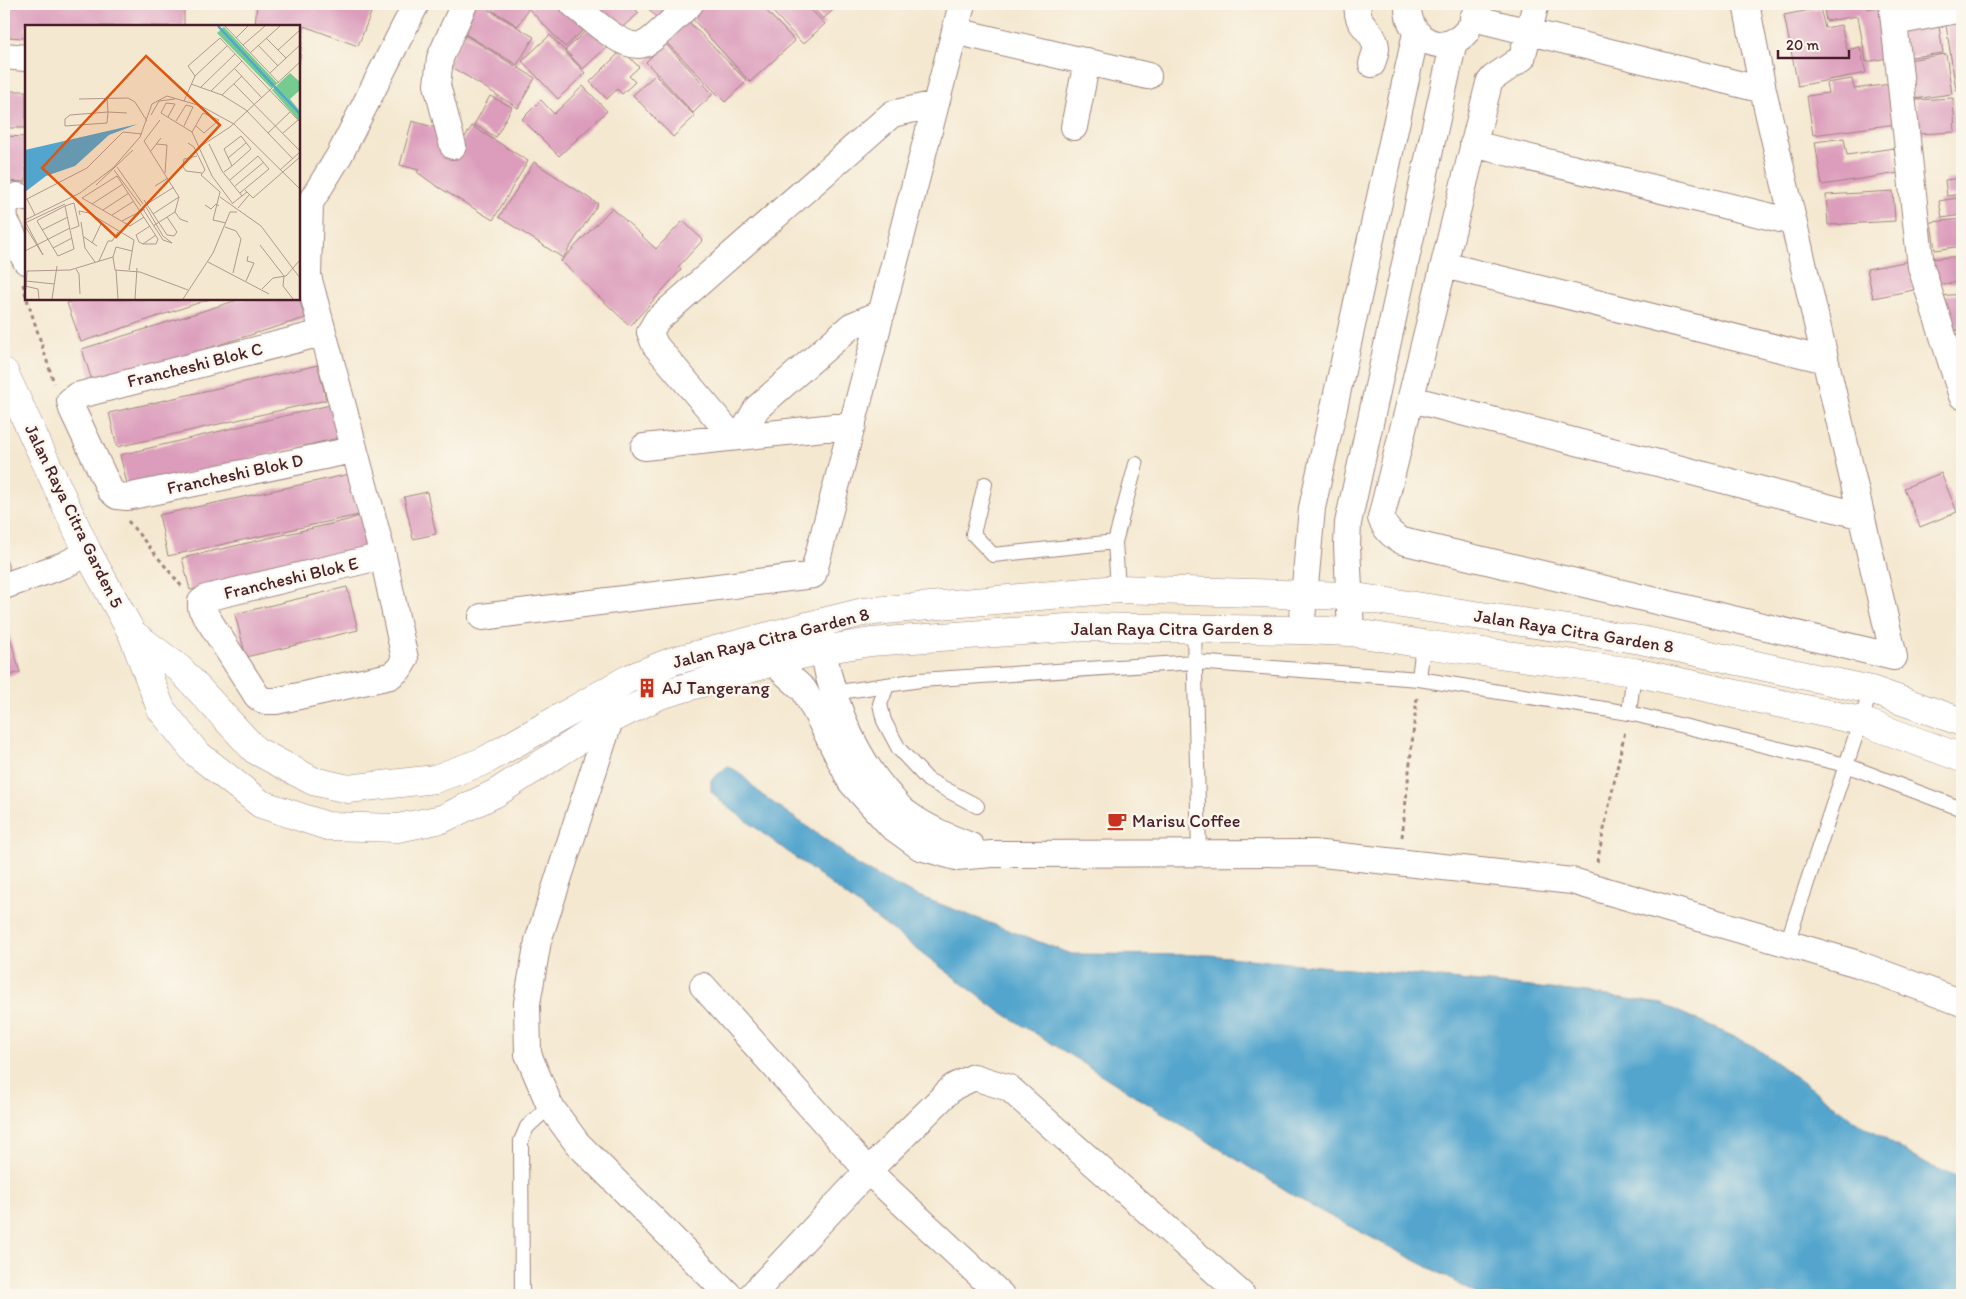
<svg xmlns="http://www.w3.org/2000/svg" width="1966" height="1299" viewBox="0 0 1966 1299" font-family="Itim,sans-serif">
  <rect width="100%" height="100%" fill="#fbf7ec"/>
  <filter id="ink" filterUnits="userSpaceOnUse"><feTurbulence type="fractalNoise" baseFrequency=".02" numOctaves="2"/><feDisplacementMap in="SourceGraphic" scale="10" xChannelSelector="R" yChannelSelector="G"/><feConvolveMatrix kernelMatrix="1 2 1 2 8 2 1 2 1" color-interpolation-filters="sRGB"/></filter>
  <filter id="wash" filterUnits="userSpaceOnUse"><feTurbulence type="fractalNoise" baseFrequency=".0096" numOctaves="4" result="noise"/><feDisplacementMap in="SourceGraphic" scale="20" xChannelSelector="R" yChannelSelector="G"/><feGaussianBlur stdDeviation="1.12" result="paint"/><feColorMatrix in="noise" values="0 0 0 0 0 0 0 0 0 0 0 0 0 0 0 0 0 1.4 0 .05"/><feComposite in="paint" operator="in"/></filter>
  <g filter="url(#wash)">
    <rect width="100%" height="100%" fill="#f4e8d0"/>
    <path fill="#52a5cd" stroke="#4e627c" d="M 728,766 L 740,773 L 762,795 L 836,847 L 855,864 L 911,893 L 1071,954 L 1209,955 L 1580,992 L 1662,1004 L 1752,1045 L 1857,1122 L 1928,1165 L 1962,1178 L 1962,1295 L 1478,1295 L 1445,1276 L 1311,1206 L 995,1008 L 719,800 L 711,791 L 711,780 Z"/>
    <g id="blocks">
      <path fill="#dc9dbc" d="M 4,4 L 120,4 L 184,6 L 184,26 L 26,26 L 26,38 L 4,37 Z
        M 257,4 L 347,4 L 371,13 L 358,46 L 304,26 L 299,64 L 299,26 L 255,26 Z
        M 465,4 L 493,4 L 489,10 L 534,37 L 517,65 L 457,29 Z
        M 496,4 L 531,4 L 518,26 L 492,10 Z
        M 535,4 L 568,4 L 588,26 L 565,47 L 529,9 Z
        M 602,4 L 630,4 L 639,13 L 613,35 L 592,14 Z
        M 644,4 L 672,4 L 659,20 Z
        M 697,4 L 760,4 L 795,41 L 750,82 L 687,13 Z
        M 763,4 L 776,4 L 769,11 Z
        M 782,4 L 805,4 L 825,24 L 803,44 L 773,12 Z
        M 809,4 L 840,4 L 823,19 Z
        M 1776,4 L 1791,4 L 1778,8 Z
        M 1823,4 L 1867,4 L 1868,9 L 1884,6 L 1893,57 L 1866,62 L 1858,16 L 1826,21 Z
        M 1820,8 L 1825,28 L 1841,25 L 1847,50 L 1860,47 L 1866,73 L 1798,86 L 1784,15 Z
        M 683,16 L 747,81 L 725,102 L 661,37 Z
        M 1962,17 L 1962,89 L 1956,90 L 1945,19 Z
        M 1938,20 L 1943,53 L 1904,58 L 1900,25 Z
        M 590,27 L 608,46 L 583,69 L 565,50 Z
        M 465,35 L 535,78 L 518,108 L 447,64 Z
        M 550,35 L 585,73 L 558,99 L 522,61 Z
        M 665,43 L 713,94 L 693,113 L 646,62 Z
        M 622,50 L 639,67 L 629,76 L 635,82 L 622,94 L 617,89 L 607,99 L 590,82 Z
        M 1946,54 L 1952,94 L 1914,99 L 1908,60 Z
        M 655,75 L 695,116 L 673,137 L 633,95 Z
        M 1852,79 L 1854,89 L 1890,84 L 1896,124 L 1813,135 L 1807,96 L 1828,93 L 1826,83 Z
        M 583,86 L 607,111 L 559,156 L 522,119 L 541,100 L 554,114 Z
        M 4,91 L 26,91 L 26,128 L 4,128 Z
        M 490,96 L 512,107 L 496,137 L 474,125 Z
        M 1953,98 L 1955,132 L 1918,134 L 1916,100 Z
        M 412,121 L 443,130 L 439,145 L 454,154 L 472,126 L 528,161 L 493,220 L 435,185 L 417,172 L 419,170 L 400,165 Z
        M 4,136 L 26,137 L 26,182 L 4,181 Z
        M 1844,138 L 1847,155 L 1894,148 L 1899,173 L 1822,185 L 1815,142 Z
        M 534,162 L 598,204 L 563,258 L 499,217 Z
        M 1962,178 L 1962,194 L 1947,196 L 1945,180 Z
        M 1893,191 L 1895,221 L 1828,225 L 1826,195 Z
        M 1962,197 L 1962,215 L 1942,218 L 1939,201 Z
        M 612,208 L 656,249 L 683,221 L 703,240 L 678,267 L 681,270 L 630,326 L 561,261 Z
        M 1962,219 L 1962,246 L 1935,250 L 1931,222 Z
        M 1962,256 L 1962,282 L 1931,285 L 1928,259 Z
        M 1909,261 L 1914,290 L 1873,298 L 1867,269 Z
        M 1962,294 L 1962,330 L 1942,331 L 1940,296 Z
        M 79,299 L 210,299 L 81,342 L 67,303 Z
        M 241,299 L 299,299 L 305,318 L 93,384 L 82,349 Z
        M 318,365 L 326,400 L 117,447 L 109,413 Z
        M 330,405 L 338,438 L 128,488 L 120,455 Z
        M 1941,473 L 1957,512 L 1920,527 L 1904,488 Z
        M 350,474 L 359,515 L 168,556 L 159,515 Z
        M 427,492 L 436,534 L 413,539 L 404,497 Z
        M 361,515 L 368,547 L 190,590 L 182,558 L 348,520 Z
        M 4,555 L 11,572 L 4,575 Z
        M 347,587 L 358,630 L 246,657 L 235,614 Z
        M 4,616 L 20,672 L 4,677 Z"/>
    </g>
  </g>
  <g filter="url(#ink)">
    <use href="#blocks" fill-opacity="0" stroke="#9f847e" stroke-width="1"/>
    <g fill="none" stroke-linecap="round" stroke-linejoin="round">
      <defs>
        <path id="service" d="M 985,484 L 973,534 L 993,555 L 1115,542
          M 1118,589 L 1115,542 L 1136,464
          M 1194,628 L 1199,854
          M 1419,679 L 1423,644
          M 887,686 L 880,704 L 884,721 L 899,749 L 928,780 L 977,806
          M 833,693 L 920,680 L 1195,662 L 1419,679 L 1629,713 L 1846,765 L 1962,809
          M 1629,713 L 1634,672
          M 1787,943 L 1871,690
          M 522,1295 L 521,1141 L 527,1127 L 550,1106"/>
        <path id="minor" d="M 573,4 C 587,15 624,52 644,44 C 653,41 680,12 690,4
          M 1358,4 C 1354,27 1375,29 1376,48 C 1376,53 1373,59 1372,64
          M 1408,4 C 1406,39 1444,59 1467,31
          M 1534,4 L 1535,7 L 1522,58 L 1493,78 L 1489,83 L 1381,518 C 1385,529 1392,536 1402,541 L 1894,657 L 1763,90 L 1746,4
          M 1892,4 L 1921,267 L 1962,396
          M 1473,18 L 1763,90
          M 1895,22 L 1962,9
          M 955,31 L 1148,76
          M 4,56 L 26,58
          M 1074,127 L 1087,61
          M 1473,144 L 1793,222
          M 453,146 L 437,85 L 440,58 L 464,4
          M 4,204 L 5,220 L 26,261
          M 4,204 L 17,196 L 26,198
          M 1444,265 L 1825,360
          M 322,333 L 76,396 L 70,401 L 72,409 L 110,490 L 117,496 L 127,497 L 353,450
          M 1411,399 L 1862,516
          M 733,437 L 655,345 L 650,332 L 657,320 L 892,114 L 936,104
          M 740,437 L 757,408 L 851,326 L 882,313
          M 644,447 L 853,425
          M 383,556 L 206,598 L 201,602 L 201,608 L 257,696 L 264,701 L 276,701 L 390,676 L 399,669 L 405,659 L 383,556 L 308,276 L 310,203 L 339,156 L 416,4
          M 4,586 L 64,565 L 88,553
          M 482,617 L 813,575 L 962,4
          M 820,629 C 827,688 849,751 890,796 C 895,802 900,809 906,813 C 926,828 948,837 971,846
          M 1301,630 L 1312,508 L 1416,33
          M 1351,632 L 1347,546 L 1348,523 L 1454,41
          M 773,662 L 804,690 L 820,720 L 851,782 L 891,826 L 920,847 L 956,857 L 992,854 L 1313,853 L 1572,881 L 1858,964 L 1962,1003
          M 605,707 L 610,720 L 538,941 L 527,1003 L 528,1054 L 550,1106 L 577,1143 L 729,1295
          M 703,986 L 868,1171 L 1001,1295
          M 752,1295 L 868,1171 L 953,1087 L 974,1077 L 1009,1088 L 1242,1295"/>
        <path id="tertiary" d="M 4,372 L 88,553 L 132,633 L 161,709 L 196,753 L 261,804 L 327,826 L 398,828 L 442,819 L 496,793 L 610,720 L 660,695 L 773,662 L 822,650 L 871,642 L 1081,627 L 1301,630 L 1351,632 L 1423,644 L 1634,672 L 1861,721 L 1962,758
          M 132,633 L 180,669 L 255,750 L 313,781 L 348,789 L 435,779 L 484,761 L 628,679 L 673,661 L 819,623 L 863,612 L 1118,589 L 1349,596 L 1641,640 L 1871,690 L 1962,722"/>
      </defs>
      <use href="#service" stroke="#9f847e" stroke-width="16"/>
      <use href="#minor" stroke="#9f847e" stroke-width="28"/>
      <use href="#tertiary" stroke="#9f847e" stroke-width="29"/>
      <path stroke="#9f847e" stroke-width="3" stroke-dasharray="4 4" stroke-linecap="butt" d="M 23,284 L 26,296
        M 27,299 L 54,383
        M 128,521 L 183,588
        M 1402,837 L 1417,697
        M 1597,862 L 1625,731"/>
      <use href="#service" stroke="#fff" stroke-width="14"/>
      <use href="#minor" stroke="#fff" stroke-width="26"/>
      <use href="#tertiary" stroke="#fff" stroke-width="28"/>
    </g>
  </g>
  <defs>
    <symbol id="building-bare" viewBox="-9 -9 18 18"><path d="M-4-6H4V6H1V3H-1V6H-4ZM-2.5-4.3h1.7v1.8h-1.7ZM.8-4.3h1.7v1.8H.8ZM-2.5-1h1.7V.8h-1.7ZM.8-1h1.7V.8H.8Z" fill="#c8321e" stroke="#fbf7ec" stroke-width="2.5" paint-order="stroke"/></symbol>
    <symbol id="cafe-bare" viewBox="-9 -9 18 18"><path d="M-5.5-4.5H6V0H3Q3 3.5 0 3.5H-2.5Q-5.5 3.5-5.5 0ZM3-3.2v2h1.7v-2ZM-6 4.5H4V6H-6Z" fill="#c8321e" stroke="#fbf7ec" stroke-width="2.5" paint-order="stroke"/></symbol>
  </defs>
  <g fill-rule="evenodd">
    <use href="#building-bare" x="633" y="674" width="28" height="28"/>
    <use href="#cafe-bare" x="1103" y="807" width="28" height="28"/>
  </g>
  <g text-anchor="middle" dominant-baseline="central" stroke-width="5" stroke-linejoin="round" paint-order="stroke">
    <g font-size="18" fill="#4a1f2b" stroke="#fbf7ec">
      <text transform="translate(195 365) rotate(-14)">Francheshi Blok C</text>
      <text transform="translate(235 474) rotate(-12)">Francheshi Blok D</text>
      <text transform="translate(74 516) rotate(64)">Jalan Raya Citra Garden 5</text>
      <text transform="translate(291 578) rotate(-13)">Francheshi Blok E</text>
      <text x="1172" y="629">Jalan Raya Citra Garden 8</text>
      <text transform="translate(1574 631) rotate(9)">Jalan Raya Citra Garden 8</text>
      <text transform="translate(771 638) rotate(-14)">Jalan Raya Citra Garden 8</text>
    </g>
    <g font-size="18" fill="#4a1f2b" stroke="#fbf7ec" text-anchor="start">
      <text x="662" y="688">AJ Tangerang</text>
      <text x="1132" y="821">Marisu Coffee</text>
    </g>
  </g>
  <g transform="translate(25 25)">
    <rect width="275" height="275" fill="#f4e8d0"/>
    <path d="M 199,2 L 252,58 L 246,63 L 192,8 ZM 265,48 L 275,57 L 275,65 L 265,74 L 275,86 L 275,97 L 247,65 Z" fill="#76cc90"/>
    <path d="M 113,99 L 84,110 L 50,141 L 21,151 L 0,167 L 0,125 Z" fill="#52a5cd"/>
    <path fill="none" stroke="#52a5cd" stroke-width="2.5" d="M 193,1 L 275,89"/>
    <path fill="none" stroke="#b0988e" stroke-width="1" d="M 200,1 L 254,58M 211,13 L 223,1M 241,13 L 261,33M 218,20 L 240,1M 233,20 L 253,41M 253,25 L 275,5M 225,28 L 255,1M 210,44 L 237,73M 245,48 L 275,20M 170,51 L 163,41 L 195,13 L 275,97M 166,59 L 197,70 L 221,85 L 268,134M 209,59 L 275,126M 176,62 L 210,29M 186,66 L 217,36M 197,70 L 217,51M 82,73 L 83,87 L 82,98 L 40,101 L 40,94 L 45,90 L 83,87 L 102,88M 54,74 L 103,73 L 110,77 L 122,96M 159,76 L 170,51 L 202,21M 126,90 L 134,76 L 150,74M 143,92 L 150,79 L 141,78 L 136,88 L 167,107 L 187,151 L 208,179M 151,96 L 161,80 L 168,82 L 159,101M 167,107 L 178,88 L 194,95 L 179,108 L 171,101M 243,108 L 265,87M 258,108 L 273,95M 163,118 L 169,122 L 180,145 L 176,150 L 195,167 L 188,195 L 201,198M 131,119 L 142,120 L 140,148M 184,119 L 197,146 L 217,171M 173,123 L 205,102 L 275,37M 126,126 L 136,113M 172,131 L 159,134 L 158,142 L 161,146 L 177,148M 203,133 L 221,118M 92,142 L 118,179M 89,145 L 116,181M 255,145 L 275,127M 199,147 L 207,141 L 226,124 L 216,111 L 199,124 L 207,141M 205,155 L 233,131 L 244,144 L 215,168M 71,160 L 108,125M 130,161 L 143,153M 210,161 L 239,137M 220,165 L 228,173 L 275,132M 195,172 L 236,201 L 275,253M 2,174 L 10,190M 0,175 L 62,143 L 98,107 L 117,109M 119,175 L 142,210 L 149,211 L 152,207 L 142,192M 208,178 L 222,167M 67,179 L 98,159M 122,179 L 149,162M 180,180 L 186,184 L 191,179 L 194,181M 40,181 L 49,224 L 33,231 L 12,196 L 13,195 L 40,181 L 49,178 L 54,201 L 46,204M 213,183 L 224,170M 118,184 L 138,215 L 147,218 L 138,211 L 121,182M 78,185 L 104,168M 150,187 L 155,194 L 163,197M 128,189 L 154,172M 55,190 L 54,186 L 64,188 L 109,215 L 104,245M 87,190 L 109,176M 0,195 L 55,168 L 88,143 L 115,112 L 127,79 L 142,71 L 176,81 L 209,99 L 275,164M 97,196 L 120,184M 56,197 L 60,223 L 70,237M 0,198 L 40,179M 0,201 L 18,230 L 1,198M 125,201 L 111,210 L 114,217 L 118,219 L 131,210M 128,201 L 150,187 L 154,172 L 119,116 L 135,95M 200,202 L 211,206 L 216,214 L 208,248M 17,205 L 43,192M 59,212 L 72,221M 67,218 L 76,199M 118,219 L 131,219 L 133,214 L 92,151 L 57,173 L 105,201 L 119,192M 235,220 L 259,251M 28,223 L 47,213M 0,226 L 45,203M 107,226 L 91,222 L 88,232 L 90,245 L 115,247 L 163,265M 74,236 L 83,216 L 87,216 L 93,207M 183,237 L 244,269M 51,244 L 54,249 L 55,269M 91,245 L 93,274M 259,251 L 258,261 L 268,274M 1,256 L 29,259M 221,256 L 229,238 L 222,236 L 223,231M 0,261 L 13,264 L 14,274M 1,264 L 2,246 L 45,245 L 88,232M 237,264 L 248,253 L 261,251 L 275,235M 27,274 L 32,241M 110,274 L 112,243M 158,274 L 188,228 L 205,187 L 212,187"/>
    <path fill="#e0560e" fill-opacity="0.15" stroke="#e0560e" stroke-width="2.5" d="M 121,31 L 195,100 L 91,212 L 17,143 Z"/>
    <rect width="275" height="275" fill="none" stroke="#4a1f2b" stroke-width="2.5"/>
  </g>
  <rect width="1966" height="1299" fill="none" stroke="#fbf7ec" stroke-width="20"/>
  <path d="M1778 50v8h71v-8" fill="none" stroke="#4a1f2b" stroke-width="2.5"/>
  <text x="1786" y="50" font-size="15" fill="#4a1f2b" stroke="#fbf7ec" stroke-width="4" paint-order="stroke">20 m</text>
</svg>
